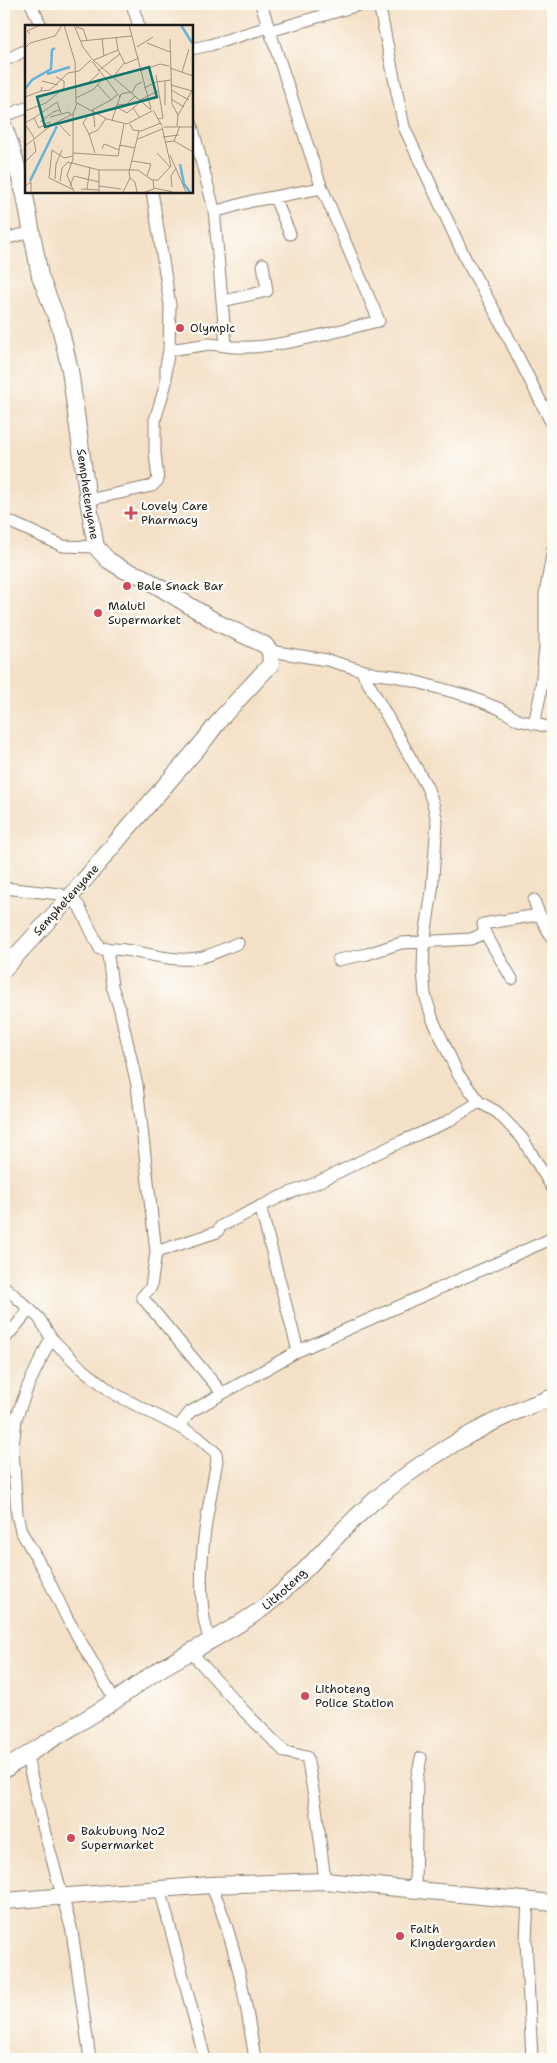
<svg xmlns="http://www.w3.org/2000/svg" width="557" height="2063" viewBox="0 0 557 2063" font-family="'Shantell Sans',sans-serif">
  <rect width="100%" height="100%" fill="#fdfcf7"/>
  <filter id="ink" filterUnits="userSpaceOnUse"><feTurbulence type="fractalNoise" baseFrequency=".02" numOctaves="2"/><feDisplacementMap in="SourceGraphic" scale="10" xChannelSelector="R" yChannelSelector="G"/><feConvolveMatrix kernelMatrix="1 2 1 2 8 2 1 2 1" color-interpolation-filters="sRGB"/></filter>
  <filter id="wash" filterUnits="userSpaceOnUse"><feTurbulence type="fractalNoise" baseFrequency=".0096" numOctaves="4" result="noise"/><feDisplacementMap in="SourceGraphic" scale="20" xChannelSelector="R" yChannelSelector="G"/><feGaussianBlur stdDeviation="1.12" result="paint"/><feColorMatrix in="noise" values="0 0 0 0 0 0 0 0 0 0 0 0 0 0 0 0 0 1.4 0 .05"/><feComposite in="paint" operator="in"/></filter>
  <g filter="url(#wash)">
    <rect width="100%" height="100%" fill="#f4e0c6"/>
  </g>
  <g filter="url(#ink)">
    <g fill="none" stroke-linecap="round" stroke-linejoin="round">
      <defs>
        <path id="minor" d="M 31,4 L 41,26
          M 132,4 L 139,26
          M 379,4 L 404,127 L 466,260 L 497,315 L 553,426
          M 270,31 L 362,4
          M 191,49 L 210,45 L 268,27
          M 4,61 L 26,50
          M 4,116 L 26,108
          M 275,198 L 290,234
          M 214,212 L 252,201 L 322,188
          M 4,239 L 32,232
          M 223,301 L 267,291 L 263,264
          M 226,346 C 265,353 339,330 379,321 L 320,183 L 261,4
          M 169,350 L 210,344 L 226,346 L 214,209 L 191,122
          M 88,500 L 152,486 L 158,480 L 155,453 L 155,420 L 166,383 L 166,366 L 169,350 L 170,305 L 152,191
          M 4,519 L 63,546 L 96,547
          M 270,651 L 327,660 L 375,674 L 395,676 L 468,696 L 500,709 L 518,720 L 553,728
          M 361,670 L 427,787 L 433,803 L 437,822 L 432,891 L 424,943 L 423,969 L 425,995 L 433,1020 L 458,1074 L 479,1102 L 497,1112 L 522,1138 L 553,1189
          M 534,724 L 540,696 L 545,647 L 545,595 L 553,549
          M 4,888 L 60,894 L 67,901
          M 70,897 L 79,906 L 100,949 C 133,946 165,964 198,958 C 211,956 225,948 238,943
          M 534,900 C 538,915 546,926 553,940
          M 107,948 L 112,986 L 120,1010 L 137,1085 L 156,1252
          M 338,960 L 367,954 L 401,943 L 471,939 L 485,933
          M 512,979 L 485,933 L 483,924 L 538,915
          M 260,1206 L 298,1351
          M 4,1286 L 39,1318 L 51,1338 L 80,1367 L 113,1393 L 198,1437 L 216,1453 L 217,1461 C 208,1508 197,1563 203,1611 C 204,1622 207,1632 210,1642
          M 51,1338 L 28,1386 L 16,1419 L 13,1448 L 17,1514 L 21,1531 L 44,1571 L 67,1618 L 115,1701
          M 4,1340 L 30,1309
          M 222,1393 L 142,1297 L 151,1287 L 156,1252 L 217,1232 L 221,1226 L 282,1196 L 316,1183 L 402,1141 L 445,1123 L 479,1102
          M 179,1426 L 190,1412 L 298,1351 L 553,1238
          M 190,1651 L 242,1709 L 285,1752 L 307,1757 L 316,1807 L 325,1881
          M 27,1757 L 42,1823 L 72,1931 L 90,2059
          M 211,1885 C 235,1939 246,2001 255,2059
          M 415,1888 L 417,1777 L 421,1758
          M 160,1889 L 205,2059
          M 528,1900 L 526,1940 L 532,2059"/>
        <g id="secondary">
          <path id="s1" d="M 4,127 L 11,146 L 25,196 L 40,276 L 60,327 L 70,370 L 88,500 L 96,547 L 108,560 L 124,570 L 141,576 L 218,623 L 265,645 L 270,651 L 271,664 L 222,717 L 203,742 L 128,828 L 70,897 L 4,969"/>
          <path id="s2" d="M 4,1770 C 39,1746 77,1725 113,1702 C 130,1691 145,1678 162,1668 C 196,1648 232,1631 263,1608 C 301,1579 330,1540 366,1508 C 416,1462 489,1419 553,1397"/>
          <path d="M 4,1901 L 211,1885 L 325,1881 L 553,1903"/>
        </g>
      </defs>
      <use href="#minor" stroke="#887e71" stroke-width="13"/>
      <use href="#secondary" stroke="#887e71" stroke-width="18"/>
      <use href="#minor" stroke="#fff" stroke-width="11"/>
      <use href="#secondary" stroke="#fff" stroke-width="16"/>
    </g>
  </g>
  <g fill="#d1495b" stroke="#fdfcf7" stroke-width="2">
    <circle cx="180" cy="328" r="5"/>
    <path d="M128.5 505.5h5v5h5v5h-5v5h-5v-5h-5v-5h5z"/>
    <circle cx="127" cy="586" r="5"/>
    <circle cx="98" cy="613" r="5"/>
    <circle cx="305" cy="1696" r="5"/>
    <circle cx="71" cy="1838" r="5"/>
    <circle cx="400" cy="1936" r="5"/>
  </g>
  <g text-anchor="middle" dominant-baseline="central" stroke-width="4.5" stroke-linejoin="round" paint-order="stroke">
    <g font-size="12" fill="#1c1c1c" stroke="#fdfcf7" text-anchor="start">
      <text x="190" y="328">Olympic</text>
      <text x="141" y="506">Lovely Care<tspan x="141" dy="14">Pharmacy</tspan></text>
      <text x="137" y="586">Bale Snack Bar</text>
      <text x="108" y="606">Maluti<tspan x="108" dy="14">Supermarket</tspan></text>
      <text x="315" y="1689">Lithoteng<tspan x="315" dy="14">Police Station</tspan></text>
      <text x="81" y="1831">Bakubung No2<tspan x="81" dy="14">Supermarket</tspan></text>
      <text x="410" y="1929">Faith<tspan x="410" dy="14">Kingdergarden</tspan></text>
    </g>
    <g font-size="12" fill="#1c1c1c" stroke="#fdfcf7">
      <text stroke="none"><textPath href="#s1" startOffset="378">Semphetenyane</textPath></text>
      <text transform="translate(66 900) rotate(-48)">Semphetenyane</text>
      <text stroke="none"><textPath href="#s2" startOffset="334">Lithoteng</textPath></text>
    </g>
  </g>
  <g transform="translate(25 25)">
    <rect width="168" height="168" fill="#f4e0c6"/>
    <path fill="none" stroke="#62b4dd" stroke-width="2.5" d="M 156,0 L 167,18M 22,49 L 45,42M 0,64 L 7,55 L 26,44 L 27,25 L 30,23M 155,139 L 159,159 L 165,167M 5,156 L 32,101"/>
    <path fill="none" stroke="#9e9282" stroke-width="1" d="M 39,0 L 50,37 L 51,78M 49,0 L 58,22 L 67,34 L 126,85M 104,0 L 126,84M 51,2 L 58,4 L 62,15M 5,9 L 2,6 L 15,0M 91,12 L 93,25 L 100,39 L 114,33M 77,13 L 79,31M 145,14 L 147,79 L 153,90 L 152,101M 56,16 L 107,11M 122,18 L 145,27M 112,22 L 128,12M 0,23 L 5,18 L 30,11 L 37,0M 69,35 L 93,25M 67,36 L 95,72M 145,43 L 168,51M 73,46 L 95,29M 115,46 L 135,39 L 144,41M 157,47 L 164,24M 131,50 L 138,93 L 133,94M 88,52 L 100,37M 17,56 L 33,60M 140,56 L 140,80M 61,60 L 74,48M 73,60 L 86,75 L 92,70M 146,60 L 167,66M 17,62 L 16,66 L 25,65 L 43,48 L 54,46 L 66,35M 119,63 L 131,57 L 146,55M 146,65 L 164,75M 107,68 L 111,60 L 117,57M 0,72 L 16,66M 51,73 L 69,64 L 78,53M 146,74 L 159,82M 115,75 L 133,66M 92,80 L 102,79 L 110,71M 90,81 L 102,88 L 108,83M 67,85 L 86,75M 68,85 L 70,102M 128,85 L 137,101M 0,86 L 21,78 L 39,63 L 39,56 L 31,52M 48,89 L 48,134 L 42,150 L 49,167M 153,90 L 168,64M 25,92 L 44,87 L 46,90M 62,92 L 58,98 L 64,109M 9,93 L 32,77 L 35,85M 115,93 L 108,83 L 116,76M 87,95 L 96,69 L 106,67M 15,97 L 28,87 L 35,85 L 36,88M 32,97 L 45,111M 0,98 L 9,93 L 14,103 L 24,97 L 26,100M 0,99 L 10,114M 105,99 L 108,105 L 116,106 L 136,98M 139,102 L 168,102M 138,112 L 154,110M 113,114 L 137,104M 149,116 L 155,101M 140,117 L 149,116 L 168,127M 94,120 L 110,123M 0,121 L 28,99 L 48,89 L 52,78 L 82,94 L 102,99 L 127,86M 77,124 L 79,119 L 94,125M 27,125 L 24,153 L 47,164M 27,125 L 39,133 L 48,131M 48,128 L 93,131 L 99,99M 70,128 L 64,109 L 73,105 L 81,93M 132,128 L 145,142M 145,130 L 161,167M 107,136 L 126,139 L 122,151M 0,137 L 11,126 L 9,116M 47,138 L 74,145 L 113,145 L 127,155 L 133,155 L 146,141 L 137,102M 74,145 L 74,167M 104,147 L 114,106M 105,153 L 110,157 L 112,167M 30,154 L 31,139 L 37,125M 35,156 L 37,143 L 43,137 L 47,139M 0,161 L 6,157 L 6,167M 45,161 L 49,151 L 74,157M 74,161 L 96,164M 147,162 L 146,151 L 151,143M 129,163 L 148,167M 56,164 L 74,165M 62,164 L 65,143M 98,167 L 105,153 L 104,147M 120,167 L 129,164 L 128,155"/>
    <path fill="#0f766e" fill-opacity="0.15" stroke="#0f766e" stroke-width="2.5" d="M 124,42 L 132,72 L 20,102 L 12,72 Z"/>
    <rect width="168" height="168" fill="none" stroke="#1c1c1c" stroke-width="2.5"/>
  </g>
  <rect width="557" height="2063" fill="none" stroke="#fdfcf7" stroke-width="20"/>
</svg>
